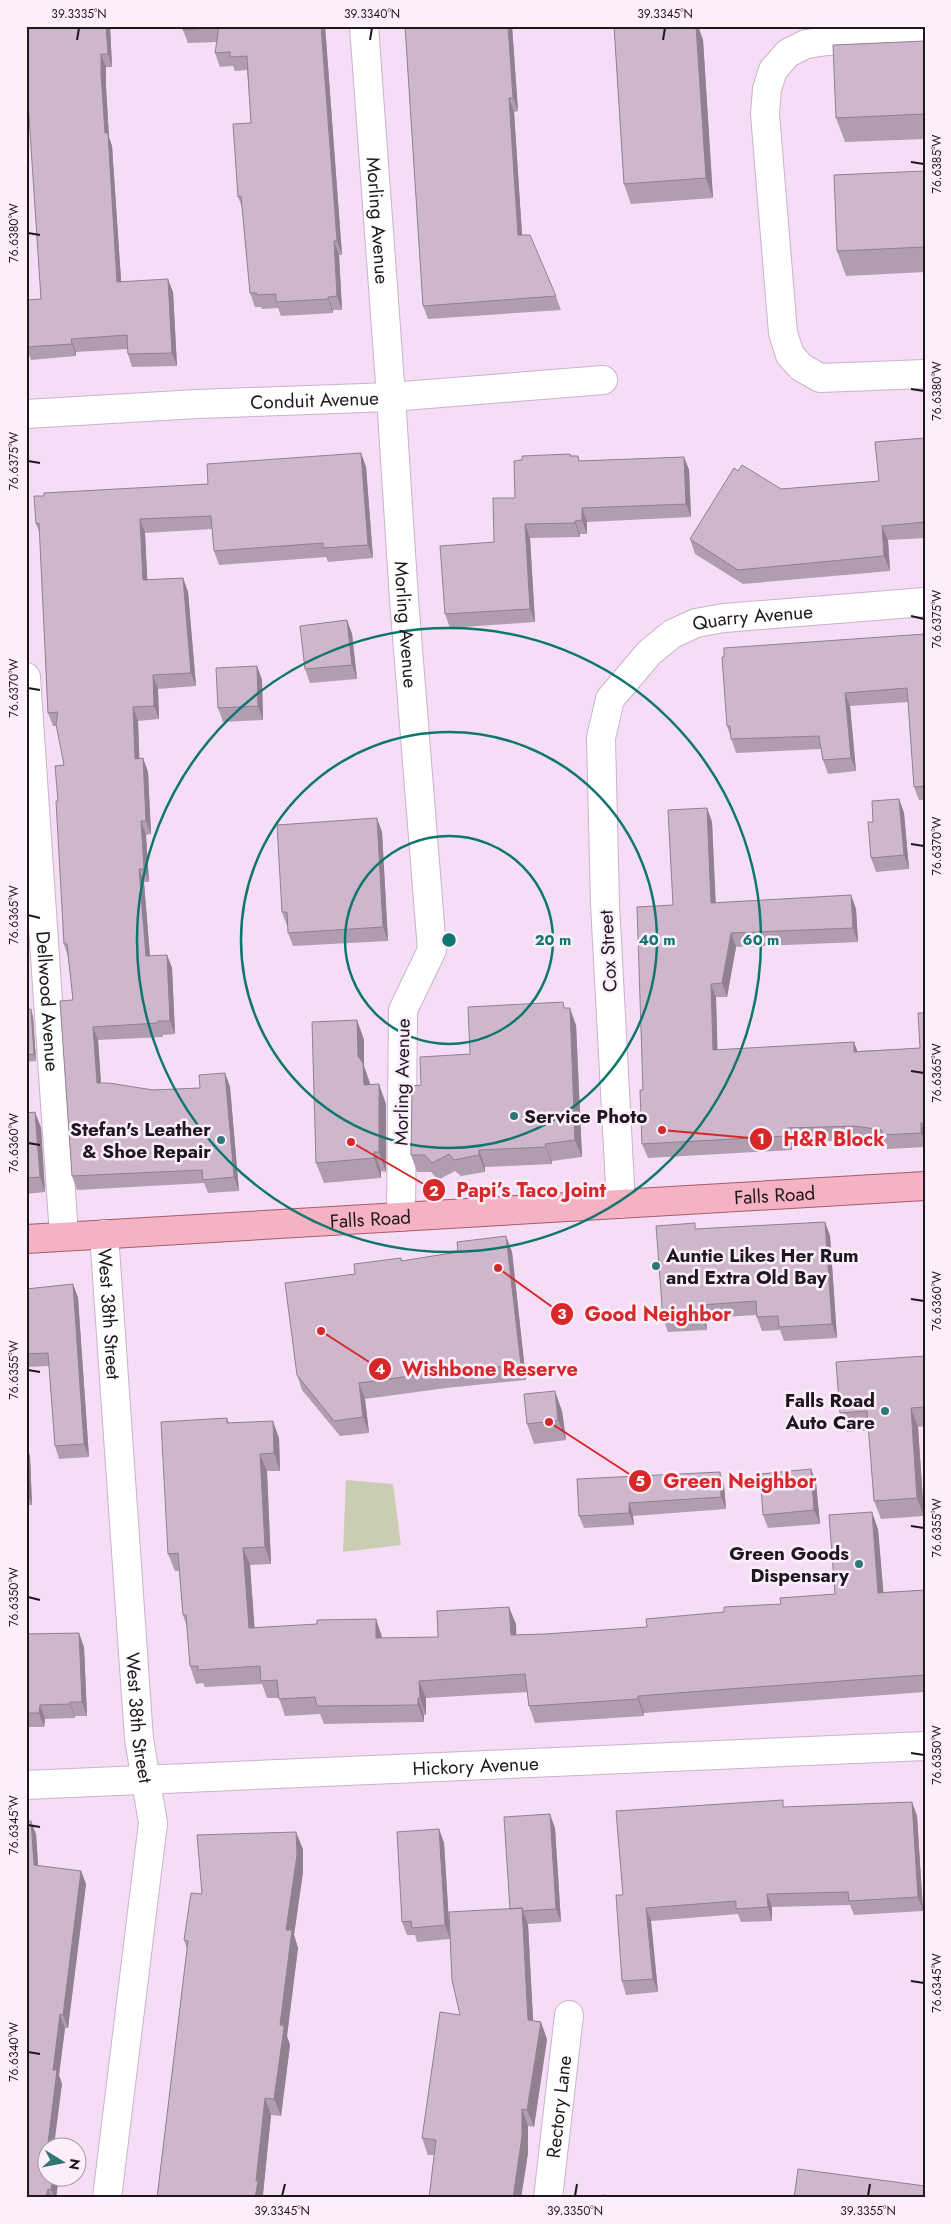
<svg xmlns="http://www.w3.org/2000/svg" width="951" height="2224" viewBox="0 0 951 2224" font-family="Jost,sans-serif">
  <rect width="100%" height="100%" fill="#f5def5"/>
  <path fill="#caccb3" d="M 346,1480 L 393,1484 L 401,1545 L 343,1552 Z"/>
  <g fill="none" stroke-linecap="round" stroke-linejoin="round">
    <defs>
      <g id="minor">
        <path id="s1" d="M 364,26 L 391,397 L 404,599 L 432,950 L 403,1010 L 401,1217"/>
        <path d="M 925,36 L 828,41 L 806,44 L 788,53 L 773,70 L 767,89 L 765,114 L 783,333 L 790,355 L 801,367 L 820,378 L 925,374"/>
        <path id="s2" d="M 26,414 L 197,404 L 391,397 L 603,380"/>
        <path id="s3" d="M 26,677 L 64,1236"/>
        <path id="s4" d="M 621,1204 L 605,904 L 601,738 L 610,699 L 649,653 L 672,634 L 696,623 L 724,618 L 925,602"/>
        <path id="s5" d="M 104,1234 L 139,1739 L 153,1823 L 107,2198"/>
        <path id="s6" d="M 26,1785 L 925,1746"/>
        <path id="s7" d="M 548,2198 L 569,2015"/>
      </g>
      <g id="major">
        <path id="s8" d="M 26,1239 L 925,1186"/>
      </g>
    </defs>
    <use href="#minor" stroke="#cab3ca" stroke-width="30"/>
    <use href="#major" stroke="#a65a6f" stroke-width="30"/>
    <use href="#minor" stroke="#fff" stroke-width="28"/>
    <use href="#major" stroke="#f5b2c2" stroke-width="28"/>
  </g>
  <path fill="#b19db0" d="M 26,26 L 110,26 L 112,67 L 106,67 L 106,87 L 109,137 L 112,146 L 121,281 L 173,292 L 177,366 L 132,367 L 128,354 L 127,349 L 76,352 L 76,356 L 31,360 L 26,347 L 41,299 Z
    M 183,26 L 325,26 L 342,255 L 339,255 L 342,310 L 333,310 L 333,313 L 281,316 L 278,308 L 262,309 L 261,307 L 255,307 L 250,293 L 242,207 L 238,197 L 251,123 L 247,70 L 235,71 L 233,66 L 220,67 L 215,53 L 217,42 L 188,43 L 183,30 Z
    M 405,26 L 512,26 L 518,111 L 514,112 L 522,235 L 556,296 L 561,310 L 428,319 L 423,306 Z
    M 614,26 L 698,26 L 703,40 L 713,198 L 631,204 L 624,184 Z
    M 925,41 L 925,139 L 845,142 L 836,118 Z
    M 925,171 L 925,272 L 846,276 L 837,251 Z
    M 925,438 L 925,538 L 888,540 L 890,571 L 743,584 L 695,554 L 690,539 L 738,471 L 781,489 L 879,481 Z
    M 361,453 L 366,467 L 373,558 L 328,562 L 326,557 L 219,565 L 214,551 L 212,529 L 145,533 L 147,580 L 183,578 L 188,592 L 196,686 L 158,689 L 159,719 L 138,721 L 139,759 L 143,758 L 148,772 L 151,834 L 146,835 L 149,882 L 144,882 L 150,956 L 167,955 L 172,968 L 175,1034 L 163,1035 L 163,1037 L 98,1040 L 101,1083 L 153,1090 L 200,1088 L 225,1073 L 230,1087 L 239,1191 L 208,1193 L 204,1183 L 77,1190 L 72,1176 L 73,1000 L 68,957 L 64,944 L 58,801 L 64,765 L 57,726 L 53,726 L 48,713 L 40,534 L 36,524 L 208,484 Z
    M 570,454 L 571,456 L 580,461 L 684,457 L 689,470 L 691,517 L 587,522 L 587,534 L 580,534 L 580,537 L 530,538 L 535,622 L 450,628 L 445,614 L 494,542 L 515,498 L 522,460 Z
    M 347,620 L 352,634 L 357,679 L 310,683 L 305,669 Z
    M 925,634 L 925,800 L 919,800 L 914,787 L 908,702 L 850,706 L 856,771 L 828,774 L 823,760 L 821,749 L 736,753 L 727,726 Z
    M 257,666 L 262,680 L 263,720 L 223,722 L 218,708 Z
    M 899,799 L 904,813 L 909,869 L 876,872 L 871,858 Z
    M 707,808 L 712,822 L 716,903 L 851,895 L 856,909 L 858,942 L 736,947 L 727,997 L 716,997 L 717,1050 L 854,1042 L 857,1051 L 920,1048 L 925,1013 L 925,1147 L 887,1149 L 885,1144 L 860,1140 L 792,1142 L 792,1150 L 648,1158 L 642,1144 L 673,905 Z
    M 382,832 L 388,941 L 293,946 L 288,933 L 288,926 L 287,926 L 282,912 Z
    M 565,1008 L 576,1025 L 582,1157 L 552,1161 L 552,1164 L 485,1167 L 485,1172 L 461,1176 L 455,1171 L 438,1180 L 431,1172 L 417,1172 L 411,1155 L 421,1085 L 470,1054 Z
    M 31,1009 L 33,1017 L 36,1061 L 26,1062 L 26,1010 Z
    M 357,1020 L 364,1040 L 364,1066 L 370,1085 L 386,1104 L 386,1172 L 381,1171 L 381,1178 L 324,1183 L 316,1163 Z
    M 35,1112 L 41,1128 L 45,1192 L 26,1194 L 26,1113 Z
    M 825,1222 L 830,1236 L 837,1338 L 784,1341 L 780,1330 L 762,1331 L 756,1315 L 706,1318 L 707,1330 L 668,1332 L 663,1319 L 697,1229 Z
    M 506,1236 L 512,1252 L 526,1380 L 446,1388 L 365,1399 L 369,1433 L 340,1436 L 302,1390 L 297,1375 L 355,1274 L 401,1258 L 402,1261 L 458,1252 Z
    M 73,1284 L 78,1298 L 89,1457 L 59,1459 L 55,1446 L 49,1366 L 26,1367 L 26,1289 Z
    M 925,1356 L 925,1426 L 918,1427 L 924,1516 L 881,1519 L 874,1501 L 869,1430 L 847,1432 L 840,1413 Z
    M 562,1411 L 566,1440 L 534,1444 L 527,1424 Z
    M 227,1418 L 229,1423 L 279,1438 L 280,1471 L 267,1471 L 271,1564 L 250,1565 L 254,1628 L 317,1624 L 376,1619 L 382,1638 L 438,1637 L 516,1624 L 516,1635 L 545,1634 L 647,1627 L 724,1612 L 781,1604 L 835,1594 L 878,1529 L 883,1592 L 925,1590 L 925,1692 L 734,1706 L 644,1713 L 644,1716 L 535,1723 L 529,1706 L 527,1692 L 426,1698 L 426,1715 L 424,1715 L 424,1722 L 324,1724 L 320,1714 L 285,1716 L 279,1698 L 267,1698 L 262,1684 L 205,1687 L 203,1683 L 196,1684 L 190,1666 L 187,1627 L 183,1615 L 179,1571 L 175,1571 L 168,1554 Z
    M 26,1445 L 30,1456 L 32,1505 L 26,1505 Z
    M 811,1469 L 816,1483 L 820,1524 L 768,1528 L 763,1515 Z
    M 720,1472 L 724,1485 L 726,1509 L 633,1516 L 634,1525 L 584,1528 L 579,1516 Z
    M 26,1634 L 84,1647 L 87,1716 L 75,1716 L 75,1718 L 45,1719 L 44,1727 L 26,1727 Z
    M 912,1802 L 917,1816 L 923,1911 L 854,1915 L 850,1905 L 772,1907 L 772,1921 L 741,1922 L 738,1914 L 651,1921 L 658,1992 L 626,1995 L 622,1981 L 623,1895 L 786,1807 Z
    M 555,1828 L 561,1922 L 528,1924 L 533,2021 L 547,2039 L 534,2127 L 528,2126 L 528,2153 L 521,2198 L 429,2198 L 435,2155 L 428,2155 L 422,2138 L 460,2015 L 510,1909 Z
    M 439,1829 L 444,1843 L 450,1939 L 417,1942 L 415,1935 L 407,1935 L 402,1922 Z
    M 36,1834 L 38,1866 L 81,1871 L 86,1884 L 68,2028 L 65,2028 L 59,2075 L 62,2084 L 48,2146 L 59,2176 L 56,2198 L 26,2198 Z
    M 303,1849 L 303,1872 L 294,1935 L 298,1948 L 287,2036 L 290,2045 L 281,2116 L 271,2115 L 263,2194 L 264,2198 L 157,2198 L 187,1949 L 184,1940 L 202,1894 Z"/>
  <path fill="#908090" d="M 106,26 L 110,26 L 112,67 L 108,54 Z
    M 321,26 L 325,26 L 342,255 L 337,241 Z
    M 508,26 L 512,26 L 518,111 L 513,98 Z
    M 696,26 L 698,26 L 703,40 L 713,198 L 706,178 Z
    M 101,54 L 106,67 L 106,87 L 109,137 L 112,146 L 122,294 L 117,282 L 105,133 L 101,74 Z
    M 509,98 L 514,112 L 523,249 L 518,235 Z
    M 334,241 L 339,255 L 342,310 L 337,296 Z
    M 168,279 L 173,292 L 177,366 L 172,353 Z
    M 328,297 L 333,310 L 333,313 L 328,299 Z
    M 71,339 L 76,352 L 76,356 L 72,344 Z
    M 361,453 L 366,467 L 373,558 L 368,545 Z
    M 684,457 L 689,470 L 691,517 L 686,504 Z
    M 582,508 L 587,522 L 587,534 L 582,520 Z
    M 140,519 L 145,533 L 148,593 L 143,580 Z
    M 575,521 L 580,534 L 580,537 L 575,523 Z
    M 525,524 L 530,538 L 535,622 L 530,609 Z
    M 882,526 L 888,540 L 890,571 L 884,556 Z
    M 183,578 L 188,592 L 196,686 L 191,673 Z
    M 347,620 L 352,634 L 357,679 L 352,665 Z
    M 257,666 L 262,680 L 263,720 L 258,706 Z
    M 153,675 L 158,689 L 159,719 L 154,706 Z
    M 845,693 L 850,706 L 856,771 L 851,758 Z
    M 133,707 L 138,721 L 140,772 L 135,759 Z
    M 143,758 L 148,772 L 151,834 L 146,821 Z
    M 899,799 L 904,813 L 909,869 L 904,855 Z
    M 707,808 L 712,822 L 716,917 L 711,903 Z
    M 377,818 L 382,832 L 388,941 L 383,927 Z
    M 141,821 L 146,835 L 149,882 L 144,869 Z
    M 139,869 L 144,882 L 151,970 L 146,956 Z
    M 851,895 L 856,909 L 858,942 L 853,928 Z
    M 731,933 L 736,947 L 727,997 L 722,983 Z
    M 167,955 L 172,968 L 175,1034 L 170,1021 Z
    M 711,984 L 716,997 L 718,1064 L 713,1050 Z
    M 570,1008 L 576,1025 L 582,1157 L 575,1140 Z
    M 31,1009 L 33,1017 L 36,1061 L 34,1054 Z
    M 357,1020 L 364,1040 L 364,1066 L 370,1083 L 371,1105 L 364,1085 L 358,1056 Z
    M 93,1027 L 98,1040 L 102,1097 L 97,1083 Z
    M 854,1042 L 859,1056 L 854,1052 Z
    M 225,1073 L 230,1087 L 239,1191 L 234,1177 Z
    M 379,1084 L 386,1104 L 386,1172 L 379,1152 Z
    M 35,1112 L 41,1128 L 45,1192 L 40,1177 Z
    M 921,1123 L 925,1134 L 925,1142 L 921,1133 Z
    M 787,1128 L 792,1142 L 792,1150 L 787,1136 Z
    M 545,1144 L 552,1161 L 552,1164 L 546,1147 Z
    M 479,1150 L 485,1167 L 485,1172 L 479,1155 Z
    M 374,1152 L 381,1171 L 381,1178 L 374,1158 Z
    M 825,1222 L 830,1236 L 837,1338 L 832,1324 Z
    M 506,1236 L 512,1252 L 526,1380 L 521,1365 Z
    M 73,1284 L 78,1298 L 89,1457 L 84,1444 Z
    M 701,1305 L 706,1318 L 707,1330 L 702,1316 Z
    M 359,1383 L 365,1399 L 369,1433 L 363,1417 Z
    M 555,1391 L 562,1411 L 566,1440 L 558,1420 Z
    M 911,1408 L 918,1427 L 924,1516 L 917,1498 Z
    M 273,1421 L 279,1438 L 280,1471 L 274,1453 Z
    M 26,1445 L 30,1456 L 32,1505 L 27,1492 Z
    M 260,1454 L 267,1471 L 271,1564 L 265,1547 Z
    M 811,1469 L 816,1483 L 820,1524 L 814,1510 Z
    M 720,1472 L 724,1485 L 726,1509 L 721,1497 Z
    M 629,1503 L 633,1516 L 634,1525 L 629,1513 Z
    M 872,1512 L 878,1529 L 885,1610 L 878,1593 Z
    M 243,1548 L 250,1565 L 256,1646 L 249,1628 Z
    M 509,1607 L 516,1624 L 517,1652 L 511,1635 Z
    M 376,1619 L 382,1637 L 382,1655 L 376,1638 Z
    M 79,1633 L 84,1647 L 87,1716 L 82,1702 Z
    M 419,1681 L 426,1698 L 426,1715 L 420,1698 Z
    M 638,1696 L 644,1713 L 644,1716 L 638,1699 Z
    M 418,1698 L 424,1715 L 424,1722 L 418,1705 Z
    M 70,1702 L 75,1716 L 75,1718 L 70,1704 Z
    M 40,1705 L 45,1719 L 44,1727 L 39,1713 Z
    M 912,1802 L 917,1816 L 923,1911 L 918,1897 Z
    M 550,1814 L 555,1828 L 561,1922 L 556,1909 Z
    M 31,1821 L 36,1834 L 39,1879 L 34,1865 Z
    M 439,1829 L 444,1843 L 450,1939 L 445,1925 Z
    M 296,1832 L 303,1849 L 303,1872 L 294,1935 L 298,1948 L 287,2036 L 290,2045 L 281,2116 L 274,2099 L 286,1930 Z
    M 81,1871 L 86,1884 L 68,2028 L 63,2015 Z
    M 767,1894 L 772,1907 L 772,1921 L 768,1907 Z
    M 522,1908 L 528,1925 L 534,2037 L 528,2020 Z
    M 646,1908 L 651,1921 L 658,1992 L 653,1979 Z
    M 60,2014 L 65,2028 L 59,2075 L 62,2084 L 54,2146 L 48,2146 L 48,2154 L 47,2151 L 53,2070 Z
    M 541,2022 L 547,2039 L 534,2127 L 527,2110 Z
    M 265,2098 L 271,2115 L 263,2194 L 264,2198 L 255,2198 L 256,2181 Z
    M 522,2109 L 528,2126 L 528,2153 L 521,2198 L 513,2198 Z
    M 52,2176 L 59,2176 L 56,2198 L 54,2198 L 51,2190 Z
    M 48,2189 L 51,2198 L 46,2198 Z"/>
  <path fill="#ceb7cd" stroke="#908090" d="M 26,26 L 106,26 L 108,54 L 101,54 L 101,74 L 105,133 L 108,133 L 117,282 L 168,279 L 172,353 L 128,354 L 127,335 L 71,339 L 72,344 L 26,347 L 26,300 L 41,299 L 26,71 Z
    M 183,26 L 321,26 L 337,241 L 334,241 L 337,296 L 328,297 L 328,299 L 276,302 L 276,294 L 257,295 L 257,293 L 250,293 L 241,196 L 238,197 L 233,124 L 251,123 L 247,56 L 230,57 L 230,52 L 215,53 L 219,27 L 183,30 Z
    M 405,26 L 508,26 L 513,98 L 509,98 L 518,235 L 530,235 L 556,296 L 423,306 Z
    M 614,26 L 696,26 L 706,178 L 624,184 Z
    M 925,41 L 925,114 L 836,118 L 833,45 Z
    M 925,171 L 925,247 L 837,251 L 834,175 Z
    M 925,438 L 925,522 L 882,526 L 884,556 L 738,570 L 690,539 L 734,468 L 738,471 L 742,465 L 781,489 L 879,481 L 875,442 Z
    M 361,453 L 368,545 L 323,548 L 323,543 L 214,551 L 211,516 L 140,519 L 143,580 L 183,578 L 191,673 L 153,675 L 154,706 L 133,707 L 135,759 L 143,758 L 146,821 L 141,821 L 144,869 L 139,869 L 146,956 L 167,955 L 170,1021 L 158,1021 L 158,1023 L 93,1027 L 97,1083 L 109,1083 L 153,1090 L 200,1088 L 199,1075 L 225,1073 L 234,1177 L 203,1180 L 202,1170 L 72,1176 L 60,1001 L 73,1000 L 67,944 L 64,944 L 56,801 L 58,801 L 55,766 L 64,765 L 56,724 L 58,712 L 48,713 L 39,523 L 36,524 L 34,496 L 44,496 L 44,493 L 208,484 L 207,464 Z
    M 570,454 L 570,456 L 578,456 L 579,461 L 684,457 L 686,504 L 582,508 L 582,520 L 575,521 L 575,523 L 525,524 L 530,609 L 445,614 L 440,546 L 494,542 L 493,498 L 515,498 L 514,461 L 522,460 L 522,456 Z
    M 347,620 L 352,665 L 305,669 L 300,626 Z
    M 925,634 L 925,786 L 914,787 L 907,688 L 845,693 L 851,758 L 823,760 L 819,736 L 731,739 L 730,726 L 727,726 L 722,657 L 724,657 L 724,648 Z
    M 257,666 L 258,706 L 218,708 L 216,668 Z
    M 899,799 L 904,855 L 871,858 L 868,822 L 873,822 L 872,801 Z
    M 707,808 L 711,903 L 851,895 L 853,928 L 731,933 L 722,983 L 711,984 L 713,1050 L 854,1042 L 854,1052 L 920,1048 L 918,1013 L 925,1013 L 925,1123 L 921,1123 L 921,1133 L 882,1135 L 882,1130 L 855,1126 L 787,1128 L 787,1136 L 642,1144 L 640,1090 L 643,1090 L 637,907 L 673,905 L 668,810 Z
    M 377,818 L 383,927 L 288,933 L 287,912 L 282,912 L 277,825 Z
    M 563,1002 L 564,1008 L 570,1008 L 575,1140 L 545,1144 L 546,1147 L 479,1150 L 479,1155 L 454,1160 L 449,1154 L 432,1163 L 425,1155 L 411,1155 L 412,1086 L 421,1085 L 420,1057 L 470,1054 L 468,1007 Z
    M 31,1009 L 34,1054 L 26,1055 L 26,1010 Z
    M 357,1020 L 358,1056 L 363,1063 L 364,1085 L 379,1084 L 379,1152 L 374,1152 L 374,1158 L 316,1163 L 312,1022 Z
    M 35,1112 L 40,1177 L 26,1178 L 26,1113 Z
    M 825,1222 L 832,1324 L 779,1327 L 778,1316 L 757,1317 L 756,1301 L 701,1305 L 702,1316 L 663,1319 L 656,1226 L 695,1223 L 695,1229 Z
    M 506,1236 L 521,1365 L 440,1372 L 359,1383 L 363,1417 L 334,1421 L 297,1375 L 285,1283 L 355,1274 L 354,1264 L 401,1258 L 401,1261 L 458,1252 L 457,1242 Z
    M 73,1284 L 84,1444 L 55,1446 L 48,1353 L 26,1354 L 26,1289 Z
    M 925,1356 L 925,1407 L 911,1408 L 917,1498 L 874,1501 L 867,1411 L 840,1413 L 836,1362 Z
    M 555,1391 L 558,1420 L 527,1424 L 524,1394 Z
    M 227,1418 L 227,1423 L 273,1421 L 274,1453 L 260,1454 L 265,1547 L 243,1548 L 249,1628 L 317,1624 L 317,1620 L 376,1619 L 376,1638 L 438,1637 L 437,1611 L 509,1607 L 511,1635 L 545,1634 L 647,1627 L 646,1619 L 724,1612 L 724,1607 L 781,1604 L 780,1598 L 835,1594 L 829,1515 L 872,1512 L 878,1593 L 925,1590 L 925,1675 L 728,1689 L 638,1696 L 638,1699 L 529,1706 L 525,1674 L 419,1681 L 420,1698 L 418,1698 L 418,1705 L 317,1706 L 315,1697 L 279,1699 L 277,1680 L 261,1681 L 260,1666 L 198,1670 L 198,1666 L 190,1666 L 186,1615 L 183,1615 L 178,1553 L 168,1554 L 161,1422 Z
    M 26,1467 L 27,1492 L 26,1492 Z
    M 811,1469 L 814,1510 L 763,1515 L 760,1474 Z
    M 720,1472 L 721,1497 L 629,1503 L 629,1513 L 579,1516 L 577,1479 Z
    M 79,1633 L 82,1702 L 70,1702 L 70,1704 L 40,1705 L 39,1713 L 26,1713 L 26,1634 Z
    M 783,1800 L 783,1807 L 912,1802 L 918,1897 L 849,1901 L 848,1892 L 767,1894 L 768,1907 L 736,1909 L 736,1901 L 646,1908 L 653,1979 L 622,1981 L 616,1895 L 623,1895 L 616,1811 Z
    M 550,1814 L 556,1909 L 523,1911 L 522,1908 L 510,1909 L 504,1817 Z
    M 26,1821 L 31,1821 L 34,1865 L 81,1871 L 63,2015 L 60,2014 L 53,2070 L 57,2070 L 47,2151 L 48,2151 L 48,2176 L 52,2176 L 51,2190 L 48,2189 L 46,2198 L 26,2198 Z
    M 439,1829 L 445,1925 L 412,1928 L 411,1921 L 402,1922 L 397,1832 Z
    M 296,1832 L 297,1855 L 286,1930 L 292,1930 L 280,2025 L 283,2025 L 284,2028 L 274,2099 L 265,2098 L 256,2181 L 258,2181 L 255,2198 L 157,2198 L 188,1941 L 184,1940 L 191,1893 L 202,1894 L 197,1835 Z
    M 522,1908 L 528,2020 L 541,2022 L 527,2110 L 522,2109 L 522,2136 L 513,2198 L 429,2198 L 436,2140 L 422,2138 L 440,2012 L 460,2015 L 452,1980 L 449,1912 Z
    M 798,2169 L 925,2186 L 925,2198 L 794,2198 Z
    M 603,2195 L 626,2198 L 603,2198 Z"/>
  <path fill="none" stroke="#1f171f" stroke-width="2" d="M 77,40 L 79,28M 370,40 L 372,28M 663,40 L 665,28M 911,162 L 924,164M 28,233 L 40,235M 911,389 L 924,391M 28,461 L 40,463M 911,616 L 924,619M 28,688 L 40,690M 911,844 L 924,846M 28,915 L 40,918M 911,1071 L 924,1073M 28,1143 L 40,1145M 911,1299 L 924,1301M 28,1370 L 40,1372M 911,1526 L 924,1528M 28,1597 L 40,1600M 911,1753 L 924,1755M 28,1825 L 40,1827M 911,1981 L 924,1983M 28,2052 L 40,2054M 282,2196 L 285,2184M 575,2196 L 577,2184M 868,2196 L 870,2184"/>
  <g fill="none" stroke="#0f766e" stroke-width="2.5">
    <circle cx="449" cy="940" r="104"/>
    <circle cx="449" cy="940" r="208"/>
    <circle cx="449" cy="940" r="312"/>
  </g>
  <g fill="#2d7776" stroke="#fdeefc" stroke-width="2">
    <circle cx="514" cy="1116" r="5"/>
    <circle cx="221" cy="1140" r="5"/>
    <circle cx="656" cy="1266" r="5"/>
    <circle cx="885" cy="1411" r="5"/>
    <circle cx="859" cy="1564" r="5"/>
  </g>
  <g text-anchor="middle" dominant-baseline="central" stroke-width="5" stroke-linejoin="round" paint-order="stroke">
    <g font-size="19" fill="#1f171f" stroke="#fdeefc">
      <text stroke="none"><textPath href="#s1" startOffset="195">Morling Avenue</textPath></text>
      <text stroke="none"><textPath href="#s2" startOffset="289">Conduit Avenue</textPath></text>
      <text stroke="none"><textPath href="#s4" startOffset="680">Quarry Avenue</textPath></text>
      <text stroke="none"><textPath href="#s1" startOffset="600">Morling Avenue</textPath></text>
      <text transform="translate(608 951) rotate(-93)">Cox Street</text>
      <text stroke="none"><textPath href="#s3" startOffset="325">Dellwood Avenue</textPath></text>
      <text transform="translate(402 1082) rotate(-89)">Morling Avenue</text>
      <text stroke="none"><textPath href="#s8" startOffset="750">Falls Road</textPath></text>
      <text stroke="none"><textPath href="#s8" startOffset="345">Falls Road</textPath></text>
      <text stroke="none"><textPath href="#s5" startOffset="80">West 38th Street</textPath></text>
      <text stroke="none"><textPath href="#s5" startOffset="485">West 38th Street</textPath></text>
      <text stroke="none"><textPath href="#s6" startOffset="450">Hickory Avenue</textPath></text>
      <text stroke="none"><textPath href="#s7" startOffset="92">Rectory Lane</textPath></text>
    </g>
    <g font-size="19" font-weight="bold" fill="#1f171f" stroke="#fdeefc" text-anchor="end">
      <text x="524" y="1116" text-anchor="start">Service Photo</text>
      <text x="211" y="1129">Stefan's Leather<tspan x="211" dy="22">&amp; Shoe Repair</tspan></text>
      <text x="666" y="1255" text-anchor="start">Auntie Likes Her Rum<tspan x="666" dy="22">and Extra Old Bay</tspan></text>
      <text x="875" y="1400">Falls Road<tspan x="875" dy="22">Auto Care</tspan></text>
      <text x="849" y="1553">Green Goods<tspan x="849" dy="22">Dispensary</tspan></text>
    </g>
  </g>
  <circle cx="449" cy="940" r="8" fill="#0f766e" stroke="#fdeefc" stroke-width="2.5"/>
  <g font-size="15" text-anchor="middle" font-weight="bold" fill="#0f766e" stroke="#fdeefc" stroke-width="5" stroke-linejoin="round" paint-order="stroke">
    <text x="553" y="945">20 m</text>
    <text x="657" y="945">40 m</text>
    <text x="761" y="945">60 m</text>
  </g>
  <path fill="none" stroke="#d62828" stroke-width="2" d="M662 1130L761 1139M351 1142L434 1190M498 1268L562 1314M321 1331L380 1369M549 1422L640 1481"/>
  <g fill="#d62828" stroke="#fdeefc" stroke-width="2">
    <circle cx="662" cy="1130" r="5"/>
    <circle cx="351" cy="1142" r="5"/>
    <circle cx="498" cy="1268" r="5"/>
    <circle cx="321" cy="1331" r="5"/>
    <circle cx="549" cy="1422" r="5"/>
    <circle cx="761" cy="1139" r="12"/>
    <circle cx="434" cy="1190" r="12"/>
    <circle cx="562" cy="1314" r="12"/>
    <circle cx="380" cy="1369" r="12"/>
    <circle cx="640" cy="1481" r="12"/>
  </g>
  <g font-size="15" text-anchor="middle" font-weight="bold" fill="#fff">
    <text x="761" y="1144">1</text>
    <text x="434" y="1196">2</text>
    <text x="562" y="1319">3</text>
    <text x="380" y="1374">4</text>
    <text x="640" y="1486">5</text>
  </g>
  <g font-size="20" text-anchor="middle" font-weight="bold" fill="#d62828" stroke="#fdeefc" stroke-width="5" stroke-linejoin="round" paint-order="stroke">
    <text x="834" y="1146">H&amp;R Block</text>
    <text x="531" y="1197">Papi’s Taco Joint</text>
    <text x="658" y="1321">Good Neighbor</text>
    <text x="490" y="1376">Wishbone Reserve</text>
    <text x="740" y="1488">Green Neighbor</text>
  </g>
  <rect width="951" height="2224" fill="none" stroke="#fdeefc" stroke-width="55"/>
  <g transform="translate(62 2162) rotate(100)"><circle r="24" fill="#fdeefc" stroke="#a498a4"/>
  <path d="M0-4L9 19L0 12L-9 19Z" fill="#2d7776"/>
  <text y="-8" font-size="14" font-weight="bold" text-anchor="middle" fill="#1f171f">N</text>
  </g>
  <rect x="28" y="28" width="896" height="2168" fill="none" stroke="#1f171f" stroke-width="2"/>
  <g font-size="12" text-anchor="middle" fill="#1f171f">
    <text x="79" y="18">39.3335°N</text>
    <text x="372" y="18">39.3340°N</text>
    <text x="665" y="18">39.3345°N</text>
    <text transform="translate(937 164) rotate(-90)" y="4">76.6385°W</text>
    <text transform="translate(14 233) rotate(-90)" y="4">76.6380°W</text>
    <text transform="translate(937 391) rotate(-90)" y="4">76.6380°W</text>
    <text transform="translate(14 461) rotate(-90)" y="4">76.6375°W</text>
    <text transform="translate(937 619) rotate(-90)" y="4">76.6375°W</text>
    <text transform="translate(14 688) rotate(-90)" y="4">76.6370°W</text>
    <text transform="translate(937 846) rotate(-90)" y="4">76.6370°W</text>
    <text transform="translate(14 915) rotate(-90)" y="4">76.6365°W</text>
    <text transform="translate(937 1073) rotate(-90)" y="4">76.6365°W</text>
    <text transform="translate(14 1143) rotate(-90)" y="4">76.6360°W</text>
    <text transform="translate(937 1301) rotate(-90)" y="4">76.6360°W</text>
    <text transform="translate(14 1370) rotate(-90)" y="4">76.6355°W</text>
    <text transform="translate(937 1528) rotate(-90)" y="4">76.6355°W</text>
    <text transform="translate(14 1597) rotate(-90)" y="4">76.6350°W</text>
    <text transform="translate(937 1755) rotate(-90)" y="4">76.6350°W</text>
    <text transform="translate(14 1825) rotate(-90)" y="4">76.6345°W</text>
    <text transform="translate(937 1983) rotate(-90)" y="4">76.6345°W</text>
    <text transform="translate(14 2052) rotate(-90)" y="4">76.6340°W</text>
    <text x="282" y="2215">39.3345°N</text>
    <text x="575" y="2215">39.3350°N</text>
    <text x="868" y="2215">39.3355°N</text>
  </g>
</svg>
